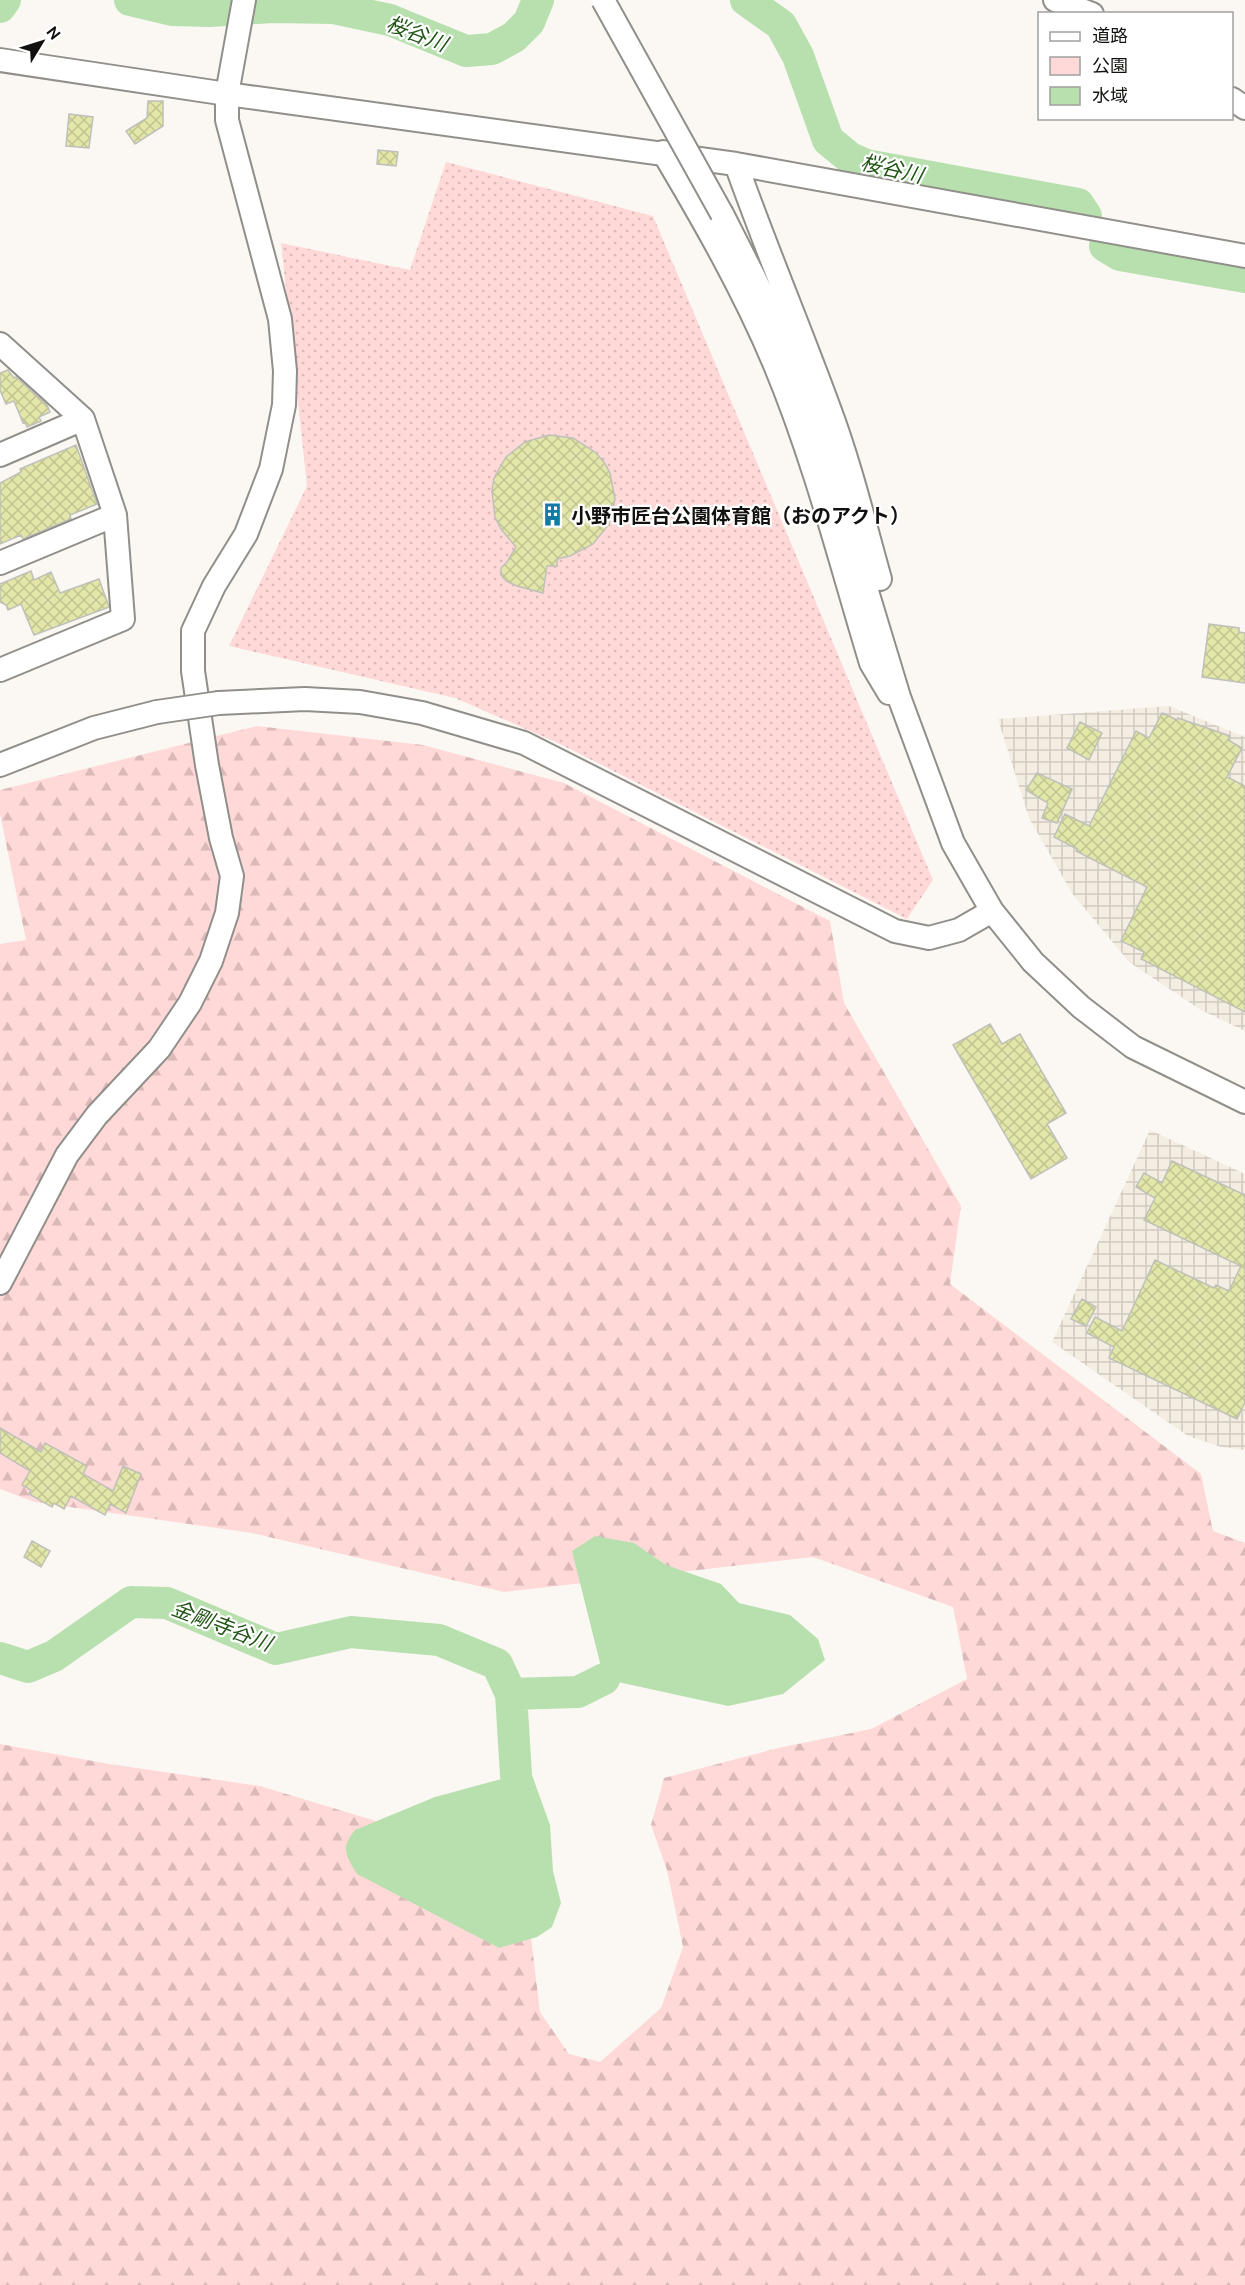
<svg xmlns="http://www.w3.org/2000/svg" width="1245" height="2285" viewBox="0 0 1245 2285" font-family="Ubuntu,'Noto Sans JP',sans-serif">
  <defs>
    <pattern id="industrial-grid" width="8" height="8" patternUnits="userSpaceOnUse" patternTransform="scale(1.5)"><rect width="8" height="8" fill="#f4ede1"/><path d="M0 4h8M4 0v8" fill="none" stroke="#d0cac0"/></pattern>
    <pattern id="green-dots" width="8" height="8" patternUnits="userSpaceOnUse" patternTransform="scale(1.5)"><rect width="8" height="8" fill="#ffd9d8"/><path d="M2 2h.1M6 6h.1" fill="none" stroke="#dab9b8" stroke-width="1.8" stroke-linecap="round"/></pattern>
    <pattern id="forest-firs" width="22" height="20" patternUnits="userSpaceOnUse" patternTransform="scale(1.5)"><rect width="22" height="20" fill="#ffd9d8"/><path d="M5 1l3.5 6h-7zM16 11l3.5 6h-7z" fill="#dab9b8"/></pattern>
    <pattern id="building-cross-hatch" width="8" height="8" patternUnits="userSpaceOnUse" patternTransform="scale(1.5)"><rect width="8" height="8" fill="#e3e6a9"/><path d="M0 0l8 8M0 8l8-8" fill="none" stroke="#c2c490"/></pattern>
  </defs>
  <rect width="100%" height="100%" fill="#fbf8f3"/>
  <path fill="url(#industrial-grid)" d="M 1169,706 L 1245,737 L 1245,1031 L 1201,1010 L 1129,962 L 1072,893 L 1029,818 L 998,719 Z
    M 1150,1130 L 1245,1174 L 1245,1450 L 1221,1447 L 1188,1436 L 1052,1342 Z"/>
  <path fill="url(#green-dots)" d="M 446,162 L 653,216 L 933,880 L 907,919 L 560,744 L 455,698 L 229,646 L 307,486 L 281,243 L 410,270 Z"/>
  <path fill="url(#forest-firs)" d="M 257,726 L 423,745 L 564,783 L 830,921 L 844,1003 L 961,1206 L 950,1284 L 1201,1474 L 1213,1531 L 1245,1543 L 1245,2285 L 0,2285 L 0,1744 L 109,1764 L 260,1786 L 472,1850 L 529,1921 L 540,2012 L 569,2054 L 600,2062 L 661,2008 L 683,1947 L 667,1870 L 651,1825 L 664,1778 L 778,1748 L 871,1729 L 967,1679 L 953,1607 L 813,1557 L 504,1592 L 252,1533 L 35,1502 L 0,1489 L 0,944 L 26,940 L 0,814 L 0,790 Z"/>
  <path fill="#b8e0af" d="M 595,1536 L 634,1543 L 666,1565 L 721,1584 L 739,1603 L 790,1615 L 818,1639 L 825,1660 L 783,1694 L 728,1706 L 604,1679 L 572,1551 Z
    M 516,1775 L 532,1775 L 550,1825 L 553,1871 L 561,1903 L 552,1927 L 537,1937 L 499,1948 L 357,1874 C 346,1856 340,1848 355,1830 L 435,1797 Z"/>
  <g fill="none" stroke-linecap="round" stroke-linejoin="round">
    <path stroke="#b8e0af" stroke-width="32" d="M 130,0 L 172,10 L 210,11 L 272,7 L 334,8 L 390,20 L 466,51 L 492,49 L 514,37 L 529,22 L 538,0
      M 746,0 L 781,25 L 798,56 L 828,140 L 850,158 L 866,165 L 1078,204 L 1086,216
      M 0,7 L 5,0
      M 1105,246 L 1120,255 L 1245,277
      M 0,1658 L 28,1667 L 54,1656 L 131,1602 L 167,1603 L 276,1649 L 351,1632 L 439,1640 L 497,1664 L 511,1694 L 578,1692 L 604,1679
      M 511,1694 L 516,1775"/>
  </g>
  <path fill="url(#building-cross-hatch)" stroke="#bfc0ba" stroke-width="1.5" d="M 148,101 L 163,101 L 163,126 L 135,144 L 126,131 L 147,118 Z
    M 69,114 L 93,117 L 89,148 L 66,146 Z
    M 378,150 L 398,152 L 396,166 L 377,164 Z
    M 8,370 L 14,378 L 16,377 L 47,405 L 50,412 L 39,417 L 41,421 L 27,427 L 25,422 L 23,423 L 14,401 L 6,404 L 0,390 L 0,373 Z
    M 549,435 L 573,438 L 595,452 L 604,462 L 610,473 L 615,499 L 609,524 L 593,544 L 570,556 L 557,559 L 557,566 L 547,566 L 543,593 L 517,586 L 506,581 L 501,575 L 501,568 L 507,562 L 516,547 L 501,529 L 495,517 L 492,491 L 494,478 L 506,457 L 525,442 Z
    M 76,445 L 97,504 L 70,515 L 71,519 L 23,539 L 21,535 L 0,544 L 0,483 L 21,472 L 20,469 Z
    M 31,571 L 34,580 L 51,572 L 60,593 L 99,579 L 109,607 L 34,635 L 21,604 L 8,610 L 6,605 L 0,602 L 0,584 Z
    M 1209,624 L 1239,628 L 1239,632 L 1245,633 L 1245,683 L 1202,677 Z
    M 1162,713 L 1177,720 L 1178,718 L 1230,736 L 1228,740 L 1242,748 L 1227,777 L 1245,786 L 1245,1012 L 1141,959 L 1144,952 L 1121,941 L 1147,887 L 1076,851 L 1077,849 L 1054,837 L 1065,814 L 1089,826 L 1136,731 L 1149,738 Z
    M 1080,722 L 1102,733 L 1089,760 L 1067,748 Z
    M 1037,773 L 1072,789 L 1057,823 L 1042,818 L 1048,803 L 1026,790 Z
    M 990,1024 L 1002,1044 L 1020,1034 L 1066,1113 L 1047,1124 L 1067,1158 L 1031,1179 L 953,1045 Z
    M 1172,1161 L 1245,1195 L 1245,1402 L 1237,1419 L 1109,1358 L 1114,1347 L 1087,1333 L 1095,1317 L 1122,1331 L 1155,1260 L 1214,1288 L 1216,1285 L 1229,1291 L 1241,1266 L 1144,1220 L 1155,1198 L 1136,1187 L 1144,1173 L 1162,1183 Z
    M 1082,1299 L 1096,1307 L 1086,1326 L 1071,1319 Z
    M 0,1428 L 41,1452 L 45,1443 L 87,1466 L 83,1474 L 113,1491 L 123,1466 L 141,1474 L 126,1513 L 110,1504 L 105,1515 L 71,1496 L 64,1509 L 54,1503 L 52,1507 L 29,1494 L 31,1490 L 22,1485 L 30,1471 L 0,1453 Z
    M 32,1541 L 50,1551 L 41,1567 L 24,1557 Z"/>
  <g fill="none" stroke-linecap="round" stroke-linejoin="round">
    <defs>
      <path id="minor" d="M 1055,0 L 1092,14
        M 0,60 L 227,94 L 736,164 L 1245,256
        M 1232,99 L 1245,108
        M 663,152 C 704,221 744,291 775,365 C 815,461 841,564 871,663 L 889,693
        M 736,164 C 765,246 799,326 829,408 C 850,464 864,522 880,579
        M 722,214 L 754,277 L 784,341 L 816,423 L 899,697 L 953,843 L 992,911 L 1033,962 L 1081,1007 L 1133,1047 L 1245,1102
        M 0,344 L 83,419 L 115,515 L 123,619 L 0,670
        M 0,455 L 83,419
        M 0,563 L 115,515
        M 219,703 L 305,699 L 360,702 L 422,713 L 524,743 L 895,931 L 929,938 L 959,930 L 992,911
        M 0,765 L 94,728 L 157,712
        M 0,1283 L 67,1155 L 97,1115 L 159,1049 L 190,1003 L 211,961 L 227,913 L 232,876 L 221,838 L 207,765 L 193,671 L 193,631 L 214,586 L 246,534 L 271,469 L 284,405 L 285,371 L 280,319 L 227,120 L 227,94 L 244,0"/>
    </defs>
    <use href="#minor" stroke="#918f8a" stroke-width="26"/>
    <use href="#minor" stroke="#fff" stroke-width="22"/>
    <defs>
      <path id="minor-bridge" d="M 603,0 L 722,214
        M 157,712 L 219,703"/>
    </defs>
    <use href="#minor-bridge" stroke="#918f8a" stroke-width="26" stroke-linecap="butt"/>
    <use href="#minor-bridge" stroke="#fff" stroke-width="22"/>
  </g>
  <defs>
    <symbol id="building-bare" viewBox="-9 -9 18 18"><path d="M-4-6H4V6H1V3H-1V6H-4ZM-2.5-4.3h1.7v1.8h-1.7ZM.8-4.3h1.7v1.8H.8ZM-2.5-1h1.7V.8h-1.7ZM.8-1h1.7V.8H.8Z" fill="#0d7da5" stroke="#fff" stroke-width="2.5" paint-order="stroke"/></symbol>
  </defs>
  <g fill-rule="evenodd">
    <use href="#building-bare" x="536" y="498" width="33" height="33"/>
  </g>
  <g text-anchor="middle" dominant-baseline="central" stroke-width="4.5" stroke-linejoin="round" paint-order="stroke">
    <g font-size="20" font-weight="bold" fill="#12110f" stroke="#fff" text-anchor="start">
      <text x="571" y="515">小野市匠台公園体育館（おのアクト）</text>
    </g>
    <g font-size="21" font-style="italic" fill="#215516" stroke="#fff">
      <text transform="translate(417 33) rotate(21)">桜谷川</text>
      <text transform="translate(892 168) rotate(13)">桜谷川</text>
      <text transform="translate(222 1625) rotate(21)">金剛寺谷川</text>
    </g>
  </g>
  <rect x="1038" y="12" width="195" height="108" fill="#ffffff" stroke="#a0a09f" stroke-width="1.5"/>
  <rect x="1050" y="32" width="30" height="9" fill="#ffffff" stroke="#a0a09f" stroke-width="1.5"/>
  <text x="1092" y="42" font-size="18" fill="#12110f">道路</text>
  <rect x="1050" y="57" width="30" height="18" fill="#ffd9d8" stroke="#a0a09f" stroke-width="1.5"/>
  <text x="1092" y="72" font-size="18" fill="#12110f">公園</text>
  <rect x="1050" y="87" width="30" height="18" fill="#b8e0af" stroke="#a0a09f" stroke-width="1.5"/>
  <text x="1092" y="102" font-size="18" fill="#12110f">水域</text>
  <g transform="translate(42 42) rotate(52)" stroke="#ffffff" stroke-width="4.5" paint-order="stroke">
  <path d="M0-4.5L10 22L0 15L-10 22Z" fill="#12110f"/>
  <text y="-9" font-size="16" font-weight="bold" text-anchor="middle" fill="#12110f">N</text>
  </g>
</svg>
